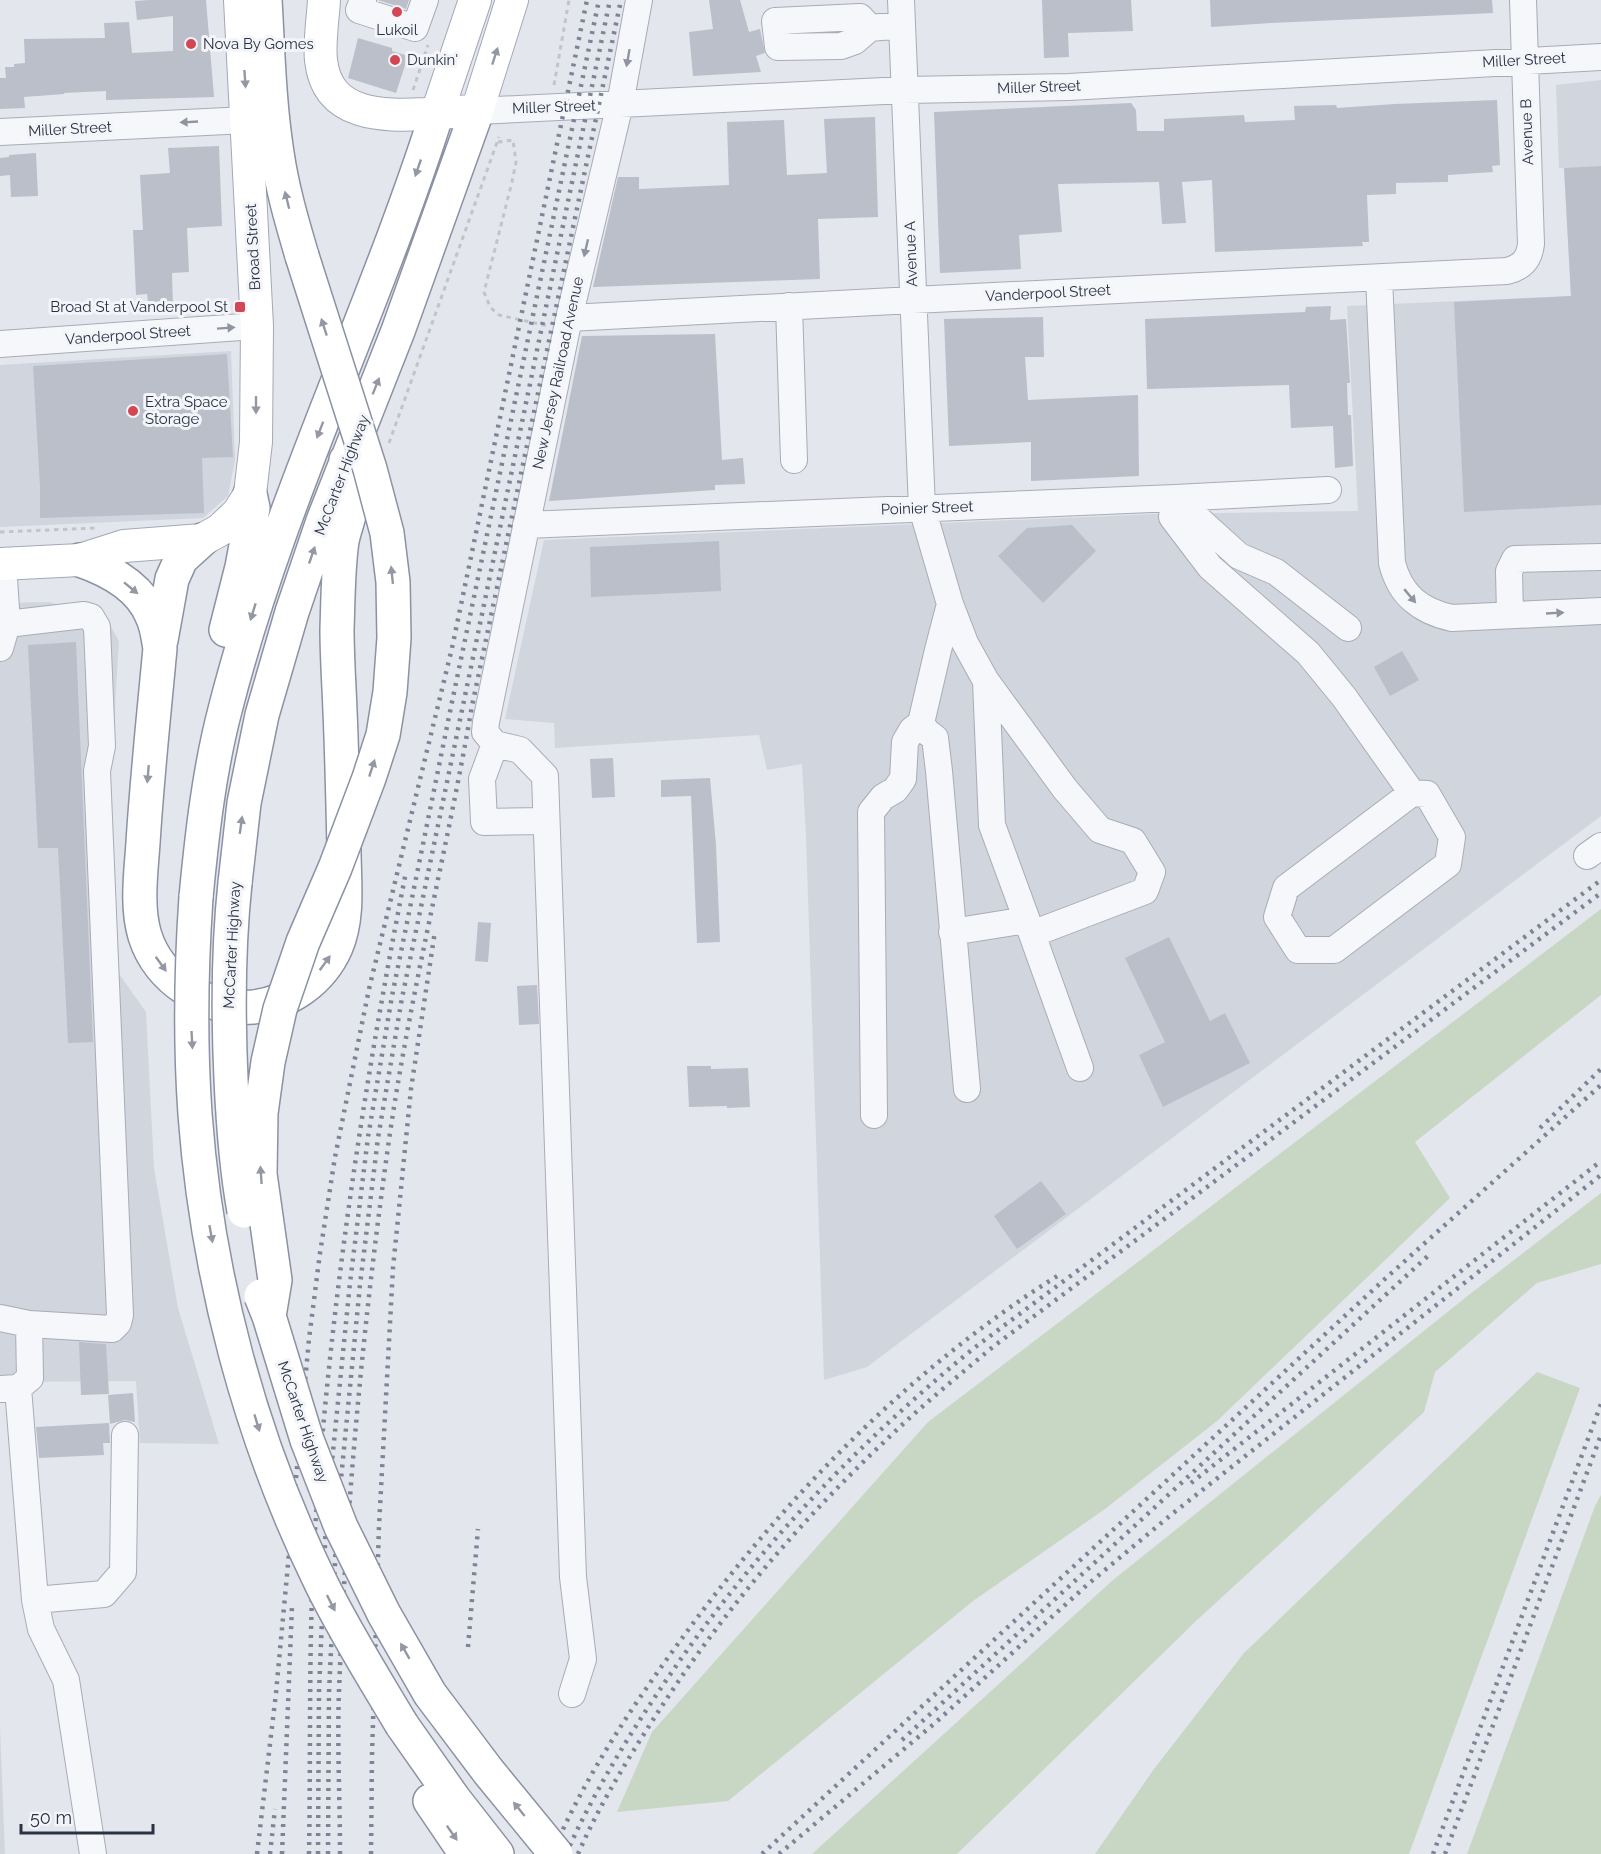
<svg xmlns="http://www.w3.org/2000/svg" width="1601" height="1854" viewBox="0 0 1601 1854" font-family="Raleway,sans-serif">
  <rect width="100%" height="100%" fill="#e3e6ec"/>
  <path fill="#d1d5de" d="M 1601,80 L 1601,816 L 867,1367 L 824,1380 L 806,836 L 802,764 L 767,770 L 759,735 L 555,748 L 554,723 L 505,719 L 544,540 L 1155,514 L 1358,511 L 1347,306 L 1571,296 L 1564,168 L 1559,168 L 1556,85 Z
    M 231,351 L 235,460 L 228,496 L 203,518 L 0,527 L 0,365 Z
    M 49,602 L 106,618 L 119,641 L 102,922 L 110,961 L 146,1012 L 154,1168 L 178,1308 L 219,1444 L 140,1443 L 136,1381 L 0,1382 L 0,603 Z
    M 0,1727 L 5,1854 L 0,1854 Z"/>
  <path fill="#c8d6c4" d="M 1601,909 L 1601,995 L 1415,1142 L 1450,1198 L 1217,1421 L 1105,1509 L 973,1601 L 728,1801 L 617,1812 L 652,1732 L 928,1422 Z
    M 1601,1193 L 1601,1264 L 1537,1283 L 1435,1372 L 1424,1412 L 1196,1621 L 957,1854 L 812,1854 L 1113,1580 L 1470,1294 Z
    M 1537,1372 L 1580,1388 L 1409,1854 L 1095,1854 L 1154,1769 L 1244,1653 Z
    M 1601,1495 L 1601,1854 L 1467,1854 L 1595,1506 Z"/>
  <path fill="#babfca" d="M 149,0 L 206,0 L 214,97 L 106,100 L 106,91 L 64,93 L 64,94 L 24,97 L 25,108 L 0,109 L 0,78 L 6,78 L 5,67 L 14,67 L 14,64 L 25,63 L 24,39 L 105,38 L 104,23 L 129,22 L 132,53 L 173,51 L 173,16 L 137,20 L 135,1 Z
    M 378,0 L 409,0 L 406,9 Z
    M 709,0 L 740,0 L 749,32 L 760,29 L 761,34 L 765,53 L 756,56 L 761,72 L 693,76 L 689,32 L 713,29 Z
    M 1042,0 L 1131,0 L 1133,31 L 1068,33 L 1069,57 L 1044,58 Z
    M 1210,0 L 1492,0 L 1493,13 L 1271,23 L 1211,27 Z
    M 358,38 L 392,48 L 392,51 L 408,56 L 396,93 L 348,78 Z
    M 1497,100 L 1500,165 L 1492,166 L 1493,172 L 1448,175 L 1448,182 L 1396,183 L 1396,194 L 1367,195 L 1369,242 L 1362,242 L 1363,246 L 1215,252 L 1212,180 L 1182,182 L 1186,223 L 1162,224 L 1159,182 L 1058,184 L 1062,232 L 1019,235 L 1021,269 L 940,273 L 934,112 L 1131,103 L 1136,110 L 1137,131 L 1164,131 L 1164,119 L 1244,115 L 1245,122 L 1295,120 L 1294,106 L 1336,105 L 1337,108 L 1395,104 Z
    M 875,117 L 878,217 L 818,219 L 820,279 L 593,287 L 618,177 L 639,177 L 639,189 L 729,185 L 727,122 L 784,120 L 787,175 L 827,173 L 824,119 Z
    M 219,146 L 222,226 L 187,228 L 189,272 L 172,273 L 173,307 L 149,310 L 147,294 L 136,295 L 133,230 L 143,230 L 140,175 L 170,173 L 168,148 Z
    M 36,153 L 38,196 L 11,197 L 10,175 L 0,176 L 0,158 L 9,157 L 9,155 Z
    M 1601,166 L 1601,505 L 1464,512 L 1454,302 L 1571,296 L 1564,168 Z
    M 1331,306 L 1330,320 L 1346,319 L 1350,383 L 1347,383 L 1348,415 L 1351,415 L 1353,466 L 1335,468 L 1333,426 L 1291,428 L 1289,385 L 1147,389 L 1145,319 L 1305,312 L 1306,307 Z
    M 1043,317 L 1044,357 L 1025,357 L 1028,400 L 1138,395 L 1139,476 L 1031,481 L 1031,442 L 949,446 L 944,319 Z
    M 715,334 L 722,460 L 743,458 L 745,484 L 715,485 L 715,490 L 549,501 L 582,336 Z
    M 227,354 L 233,457 L 202,458 L 204,513 L 40,518 L 40,487 L 33,366 Z
    M 1072,525 L 1096,551 L 1043,603 L 998,556 L 1027,528 Z
    M 719,541 L 721,591 L 591,597 L 590,547 Z
    M 76,642 L 93,1042 L 68,1043 L 58,848 L 38,848 L 28,645 Z
    M 1402,651 L 1419,680 L 1390,696 L 1374,667 Z
    M 613,758 L 615,797 L 592,798 L 590,759 Z
    M 710,778 L 716,845 L 720,942 L 697,943 L 691,796 L 661,797 L 661,780 Z
    M 478,922 L 491,923 L 488,962 L 475,961 Z
    M 1169,937 L 1210,1021 L 1225,1013 L 1250,1063 L 1163,1107 L 1139,1055 L 1165,1042 L 1125,958 Z
    M 537,985 L 539,1024 L 519,1025 L 517,986 Z
    M 687,1066 L 711,1066 L 711,1069 L 748,1068 L 750,1107 L 727,1108 L 727,1106 L 689,1107 Z
    M 1041,1181 L 1066,1214 L 1017,1249 L 994,1216 Z
    M 79,1342 L 106,1344 L 109,1394 L 81,1395 Z
    M 133,1393 L 135,1422 L 125,1420 L 110,1424 L 108,1395 Z
    M 109,1423 L 110,1443 L 103,1443 L 104,1455 L 39,1458 L 36,1427 Z"/>
  <g fill="none" stroke-linecap="round" stroke-linejoin="round">
    <defs>
      <path id="minor" d="M 363,0 L 359,10 L 415,28 L 425,0
        M 901,0 L 922,508 L 950,604 L 965,643 L 986,681 L 1065,789 L 1100,830 L 1133,841 L 1152,872 L 1145,891 L 1032,934 L 992,825 L 986,681
        M 870,28 L 860,17 L 775,21 L 778,47 L 841,46 L 855,41 L 870,28 L 902,25
        M 477,111 L 904,90 L 1069,87 L 1601,57
        M 0,132 L 247,120
        M 1379,278 L 1392,563 C 1400,595 1420,611 1452,618 L 1601,611
        M 789,306 L 794,460
        M 569,318 L 913,300 L 1507,271 C 1522,267 1529,260 1531,244 L 1523,0
        M 0,344 L 257,326
        M 526,525 L 1175,498 L 1328,490
        M 950,604 L 938,650 L 921,723 L 927,732 L 935,738 L 939,771 L 967,1089
        M 1510,615 L 1509,571 L 1515,559 L 1601,557
        M 1348,628 L 1276,572 L 1239,556 L 1175,498 L 1172,517 L 1210,567 L 1308,653 L 1344,697 L 1412,793 L 1286,888 L 1277,917 L 1298,950 L 1334,950 L 1448,864 L 1452,837 L 1427,794 L 1412,793
        M 0,648 L 7,624 L 3,563
        M 495,744 L 520,750 L 545,776 L 573,1577 L 583,1659 L 572,1694
        M 495,744 L 485,732 L 486,722 L 569,318 L 620,104 L 639,0
        M 495,744 L 482,779 L 484,822 L 546,821
        M 1587,856 L 1601,846
        M 952,932 L 1027,920
        M 1032,934 L 1080,1068
        M 874,1115 L 871,812 L 883,797 L 895,790 L 903,779 L 905,742 L 912,730 L 921,723
        M 0,1318 L 29,1324 L 112,1329 L 118,1323 L 120,1315 L 97,771 L 102,746 L 97,627 L 91,617 L 84,615 L 7,624
        M 18,1388 L 35,1600 L 41,1629 L 66,1680 L 93,1854
        M 0,1389 L 18,1388 L 30,1378 L 29,1324
        M 35,1600 L 104,1594 L 123,1572 L 125,1435"/>
      <path id="major" d="M 324,0 C 323,18 319,42 321,60 C 327,117 383,116 426,114 C 443,112 460,112 477,111 L 512,0
        M 437,113 L 475,0
        M 0,564 L 80,560 L 124,546 L 202,540 L 220,530 L 238,513 L 250,494 L 256,442 L 257,326 L 240,0"/>
      <path id="highway" d="M 265,0 C 268,51 269,102 277,153 C 282,188 292,222 302,256
        M 80,560 C 109,570 140,586 152,616 C 157,626 158,638 160,648 C 154,713 147,778 143,843 C 141,872 136,907 145,936 C 159,980 207,1011 253,1007 C 289,1003 321,981 336,947 C 349,917 344,881 344,850 C 343,803 342,757 340,711 C 339,684 337,656 337,629 C 338,602 338,567 342,541 C 344,531 348,521 350,511 C 352,497 347,475 346,460
        M 226,630 L 242,567 L 253,508 L 250,494
        M 161,640 L 172,579 L 181,559 L 202,540
        M 235,883 L 244,803 L 262,715 L 292,612 L 323,521 L 398,331 L 477,111
        M 196,897 C 202,835 209,771 225,710 C 277,505 373,314 437,113
        M 402,1725 L 454,1799 L 497,1854
        M 430,1801 L 466,1854"/>
    </defs>
    <use href="#minor" stroke="#a8acb7" stroke-width="28"/>
    <use href="#major" stroke="#a2a9b8" stroke-width="34"/>
    <use href="#highway" stroke="#8a92a3" stroke-width="36"/>
    <path stroke="#c1c4cb" stroke-width="3" stroke-dasharray="4.5 4.5" stroke-linecap="butt" d="M 554,85 L 569,0
      M 413,90 L 428,45
      M 498,142 L 513,140 L 516,162 L 512,182 L 484,292 L 490,307 L 499,315 L 548,326
      M 389,443 L 499,137
      M 0,532 L 96,528"/>
    <use href="#minor" stroke="#f6f7fa" stroke-width="26"/>
    <use href="#major" stroke="#fff" stroke-width="32"/>
    <use href="#highway" stroke="#fff" stroke-width="33"/>
    <path stroke="#7c8496" stroke-width="4.5" stroke-dasharray="3 6" stroke-linecap="butt" d="M 1540,1128 L 1601,1069
      M 1191,1483 L 1601,1161
      M 468,1647 L 478,1529
      M 902,1740 L 1430,1254
      M 257,1854 L 276,1693 L 309,1339 L 320,1253 L 335,1157 L 369,989 L 452,648 L 587,0
      M 270,1854 L 275,1809
      M 282,1854 L 292,1606
      M 309,1854 C 311,1741 308,1628 316,1516 C 331,1300 364,1084 406,872
      M 318,1854 L 319,1692 L 326,1521 L 350,1283 L 368,1137 L 392,996 L 452,702 L 599,0
      M 328,1854 L 329,1693 L 337,1520 L 360,1285 L 378,1138 L 402,998 L 610,0
      M 340,1854 C 340,1800 337,1745 339,1691 C 346,1507 363,1322 389,1140 C 410,994 447,851 472,706 L 621,0
      M 371,1854 L 372,1755 L 379,1526 L 393,1268 L 411,1089 L 435,931
      M 552,1854 C 584,1778 631,1708 680,1641 C 784,1498 911,1367 1062,1273
      M 566,1854 C 592,1796 625,1741 661,1688 C 748,1558 853,1447 974,1348 L 1601,880
      M 578,1854 C 598,1808 624,1765 651,1723 C 716,1620 796,1525 885,1441 C 920,1407 957,1377 994,1346 L 1601,893
      M 762,1854 L 1387,1277 L 1601,1085
      M 779,1854 L 935,1723 L 1087,1585 L 1172,1514 L 1601,1175
      M 1433,1854 L 1601,1404
      M 1445,1854 L 1601,1435"/>
    <defs>
      <path id="highway-bridge" d="M 235,883 C 228,948 228,1013 231,1079 C 233,1123 236,1167 244,1211
        M 196,897 C 191,970 190,1042 195,1114 C 207,1276 250,1438 321,1583 C 345,1632 374,1678 402,1725
        M 261,1296 L 269,1316 L 307,1440 L 341,1527 L 384,1614 L 430,1694 L 488,1771 L 556,1854
        M 269,1316 L 275,1280 L 260,1174 L 261,1113 L 268,1062 L 280,1009 L 303,942 L 335,868 L 369,778 L 383,735 L 390,692 L 394,638 L 393,582 L 387,533 L 370,469 L 302,256"/>
    </defs>
    <use href="#highway-bridge" stroke="#8a92a3" stroke-width="36" stroke-linecap="butt"/>
    <use href="#highway-bridge" stroke="#fff" stroke-width="33"/>
  </g>
  <defs><path id="oneway-solid" d="M-6-.8H1V-3.2L6.5 0L1 3.2V.8H-6Z" transform="scale(1.5)"/></defs>
  <g fill="#9498a2">
    <use href="#oneway-solid" transform="translate(495 56) rotate(-72)"/>
    <use href="#oneway-solid" transform="translate(245 79) rotate(86)"/>
    <use href="#oneway-solid" transform="translate(418 168) rotate(109)"/>
    <use href="#oneway-solid" transform="translate(287 200) rotate(-104)"/>
    <use href="#oneway-solid" transform="translate(324 327) rotate(-108)"/>
    <use href="#oneway-solid" transform="translate(376 386) rotate(-68)"/>
    <use href="#oneway-solid" transform="translate(256 405) rotate(90)"/>
    <use href="#oneway-solid" transform="translate(320 430) rotate(111)"/>
    <use href="#oneway-solid" transform="translate(312 555) rotate(-71)"/>
    <use href="#oneway-solid" transform="translate(392 575) rotate(-96)"/>
    <use href="#oneway-solid" transform="translate(131 588) rotate(39)"/>
    <use href="#oneway-solid" transform="translate(253 612) rotate(107)"/>
    <use href="#oneway-solid" transform="translate(372 768) rotate(-72)"/>
    <use href="#oneway-solid" transform="translate(148 774) rotate(95)"/>
    <use href="#oneway-solid" transform="translate(241 825) rotate(-82)"/>
    <use href="#oneway-solid" transform="translate(325 963) rotate(-54)"/>
    <use href="#oneway-solid" transform="translate(161 964) rotate(54)"/>
    <use href="#oneway-solid" transform="translate(192 1040) rotate(87)"/>
    <use href="#oneway-solid" transform="translate(261 1175) rotate(-94)"/>
    <use href="#oneway-solid" transform="translate(211 1234) rotate(80)"/>
    <use href="#oneway-solid" transform="translate(257 1423) rotate(73)"/>
    <use href="#oneway-solid" transform="translate(331 1603) rotate(63)"/>
    <use href="#oneway-solid" transform="translate(405 1651) rotate(-120)"/>
    <use href="#oneway-solid" transform="translate(519 1809) rotate(-129)"/>
    <use href="#oneway-solid" transform="translate(452 1833) rotate(55)"/>
  </g>
  <g fill="#9094a0">
    <use href="#oneway-solid" transform="translate(628 58) rotate(100)"/>
    <use href="#oneway-solid" transform="translate(189 122) rotate(177)"/>
    <use href="#oneway-solid" transform="translate(586 248) rotate(103)"/>
    <use href="#oneway-solid" transform="translate(226 328) rotate(-4)"/>
    <use href="#oneway-solid" transform="translate(1410 596) rotate(50)"/>
    <use href="#oneway-solid" transform="translate(1555 613) rotate(-3)"/>
  </g>
  <g fill="#d34653" stroke="#f3f5f9" stroke-width="2">
    <circle cx="397" cy="12" r="6"/>
    <circle cx="191" cy="44" r="6"/>
    <circle cx="395" cy="60" r="6"/>
    <rect x="234" y="301" width="12" height="12" rx="3"/>
    <circle cx="133" cy="411" r="6"/>
  </g>
  <g text-anchor="middle" dominant-baseline="central" stroke-width="6" stroke-linejoin="round" paint-order="stroke">
    <g font-size="15" fill="#2a3245" stroke="#f3f5f9" text-anchor="start">
      <text x="397" y="30" text-anchor="middle">Lukoil</text>
      <text x="203" y="44">Nova By Gomes</text>
      <text x="407" y="60">Dunkin'</text>
      <text x="228" y="307" text-anchor="end">Broad St at Vanderpool St</text>
      <text x="145" y="402">Extra Space<tspan x="145" dy="17">Storage</tspan></text>
    </g>
    <g font-size="15" fill="#2a3245" stroke="#f3f5f9">
      <text transform="translate(1524 60) rotate(-3)">Miller Street</text>
      <text transform="translate(1039 87) rotate(-2)">Miller Street</text>
      <text transform="translate(554 107) rotate(-2)">Miller Street</text>
      <text transform="translate(70 129) rotate(-3)">Miller Street</text>
      <text transform="translate(1527 132) rotate(-92)">Avenue B</text>
      <text transform="translate(253 247) rotate(-93)">Broad Street</text>
      <text transform="translate(911 254) rotate(-92)">Avenue A</text>
      <text transform="translate(1048 293) rotate(-3)">Vanderpool Street</text>
      <text transform="translate(128 335) rotate(-4)">Vanderpool Street</text>
      <text transform="translate(558 373) rotate(-78)">New Jersey Railroad Avenue</text>
      <text transform="translate(342 475) rotate(-69)">McCarter Highway</text>
      <text transform="translate(927 508) rotate(-2)">Poinier Street</text>
      <text transform="translate(232 945) rotate(-87)">McCarter Highway</text>
      <text transform="translate(303 1422) rotate(71)">McCarter Highway</text>
    </g>
  </g>
  <path d="M21 1824v9h132v-9" fill="none" stroke="#2a3245" stroke-width="3"/>
  <text x="30" y="1824" font-size="18" fill="#2a3245" stroke="#f3f5f9" stroke-width="4.5" paint-order="stroke">50 m</text>
</svg>
